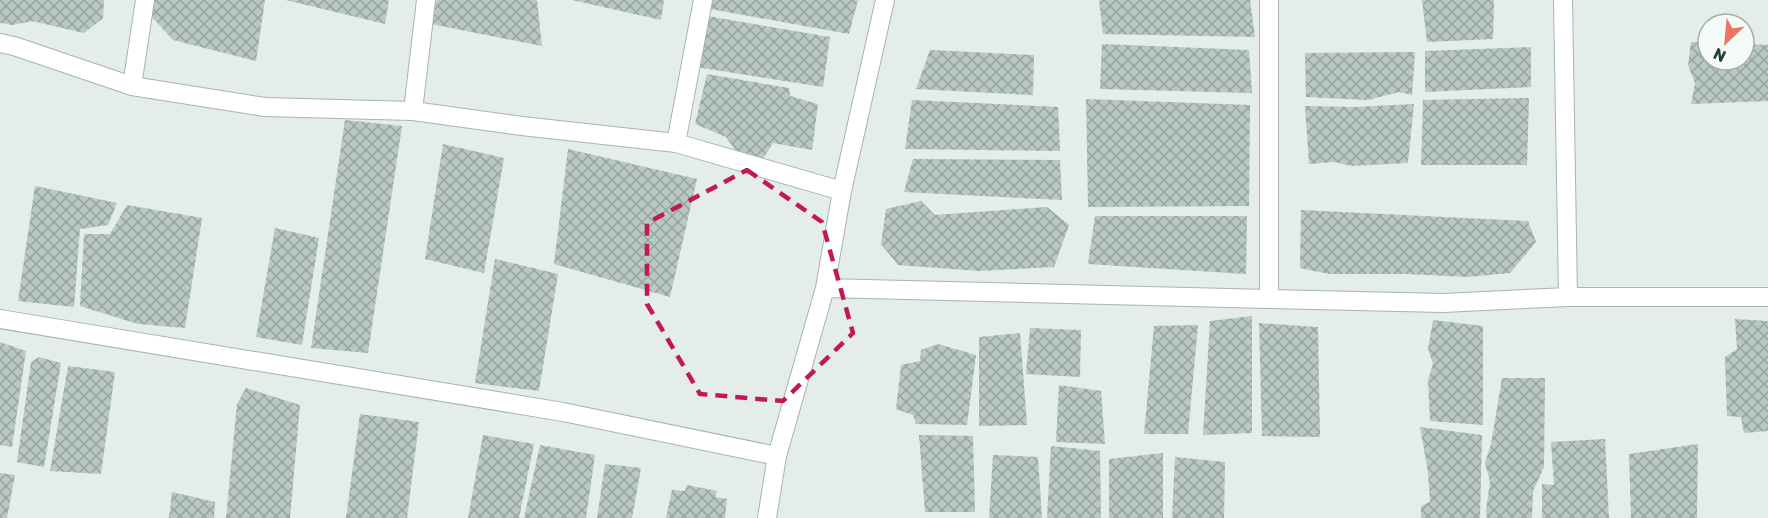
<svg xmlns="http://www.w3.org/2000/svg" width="1768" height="518" viewBox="0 0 1768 518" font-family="Rubik,sans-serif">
  <defs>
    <pattern id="building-cross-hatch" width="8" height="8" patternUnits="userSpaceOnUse" patternTransform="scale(1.5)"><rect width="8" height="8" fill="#b9c8c1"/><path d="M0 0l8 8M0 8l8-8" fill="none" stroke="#96a49e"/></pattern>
  </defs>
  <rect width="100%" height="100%" fill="#e4ede8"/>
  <path fill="url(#building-cross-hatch)" d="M 0,0 L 104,0 L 103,18 L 84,33 L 32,21 L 13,25 L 0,23 Z
    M 152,0 L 265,0 L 256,61 L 173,40 L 149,14 Z
    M 286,0 L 389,0 L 385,24 Z
    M 437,0 L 537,0 L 542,46 L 431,24 Z
    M 572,0 L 664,0 L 661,20 Z
    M 707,0 L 858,0 L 849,34 L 705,8 Z
    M 1099,0 L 1250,0 L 1255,37 L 1103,34 Z
    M 1422,0 L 1494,0 L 1493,39 L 1427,42 Z
    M 707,16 L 830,37 L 823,87 L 696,67 Z
    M 1691,42 L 1708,43 L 1708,60 L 1744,60 L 1744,44 L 1768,45 L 1768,101 L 1691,104 L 1695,83 L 1688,65 Z
    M 1102,44 L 1249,50 L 1252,93 L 1100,89 Z
    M 1531,47 L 1531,87 L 1425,92 L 1425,51 Z
    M 930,50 L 1034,55 L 1033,95 L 916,89 Z
    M 1415,52 L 1412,95 L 1399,92 L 1368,100 L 1306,97 L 1305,53 Z
    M 707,74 L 789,88 L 790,96 L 818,104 L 812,150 L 773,143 L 763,159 L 736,151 L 726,137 L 695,124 Z
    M 1529,98 L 1527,165 L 1421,165 L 1423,100 Z
    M 1086,99 L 1250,105 L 1249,206 L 1088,207 Z
    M 912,100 L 1058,107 L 1060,151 L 905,149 Z
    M 1414,104 L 1408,163 L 1351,166 L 1335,162 L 1309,164 L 1305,106 L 1356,107 Z
    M 345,120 L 402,126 L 368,353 L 311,348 Z
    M 443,144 L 504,158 L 484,273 L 425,259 Z
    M 568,149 L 697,179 L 670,297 L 554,264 Z
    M 913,159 L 1060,160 L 1062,200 L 904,192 Z
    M 35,186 L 117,203 L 108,225 L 80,229 L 74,307 L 18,301 Z
    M 921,201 L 935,215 L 1047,207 L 1069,225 L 1054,267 L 979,271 L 898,265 L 881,244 L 886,209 Z
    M 127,205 L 202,218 L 185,328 L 138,324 L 80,306 L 84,234 L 110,234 Z
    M 1301,210 L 1528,221 L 1536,242 L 1510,273 L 1468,277 L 1405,274 L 1329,274 L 1300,268 Z
    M 1095,216 L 1247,216 L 1246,274 L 1088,264 Z
    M 275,228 L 319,238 L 302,345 L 256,337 Z
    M 495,259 L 558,274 L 539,391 L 475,383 Z
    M 1252,316 L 1252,433 L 1203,435 L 1210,321 Z
    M 1735,319 L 1768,321 L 1768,431 L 1744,433 L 1741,417 L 1727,416 L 1725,357 L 1737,349 Z
    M 1433,320 L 1483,326 L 1483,425 L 1430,421 L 1428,380 L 1433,364 L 1428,349 Z
    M 1259,323 L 1318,327 L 1320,437 L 1262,436 Z
    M 1198,325 L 1188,434 L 1144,434 L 1154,326 Z
    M 1030,328 L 1081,330 L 1080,377 L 1026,374 Z
    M 1020,333 L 1027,425 L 979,426 L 979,337 Z
    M 0,342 L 26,351 L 12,447 L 0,445 Z
    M 938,344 L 976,355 L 967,425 L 916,424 L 913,415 L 896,409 L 901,365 L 920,361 L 921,350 Z
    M 39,357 L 61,363 L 44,467 L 17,462 L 31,362 Z
    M 68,366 L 115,372 L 101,474 L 50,471 Z
    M 1502,378 L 1545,378 L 1544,467 L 1533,491 L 1532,518 L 1487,518 L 1486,510 L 1490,482 L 1485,463 L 1491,444 Z
    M 1059,385 L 1101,391 L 1105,444 L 1056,442 Z
    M 246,388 L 300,405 L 290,518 L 226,518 L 237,404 Z
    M 360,414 L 419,422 L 407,518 L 346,518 Z
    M 1420,427 L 1482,435 L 1480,518 L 1421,518 L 1421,506 L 1430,502 L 1428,472 Z
    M 483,435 L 534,444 L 519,518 L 468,518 Z
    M 919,435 L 973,436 L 975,512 L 925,512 Z
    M 1605,439 L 1609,518 L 1542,518 L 1542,484 L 1554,485 L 1551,442 Z
    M 1698,444 L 1697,518 L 1631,518 L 1629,454 Z
    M 540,445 L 595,455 L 586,518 L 524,518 Z
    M 1051,446 L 1100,451 L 1101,518 L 1047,518 Z
    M 1163,453 L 1163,518 L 1109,518 L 1109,459 Z
    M 993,455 L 1038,457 L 1042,518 L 989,518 Z
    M 1175,457 L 1225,462 L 1224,518 L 1172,518 Z
    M 605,464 L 641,468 L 632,518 L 597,518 Z
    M 0,473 L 15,475 L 7,518 L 0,518 Z
    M 687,485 L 717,491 L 715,497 L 727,499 L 725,518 L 666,518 L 672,490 L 685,491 Z
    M 172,492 L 215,502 L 214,518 L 169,518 Z"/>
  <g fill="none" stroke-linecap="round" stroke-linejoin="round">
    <defs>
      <path id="street" d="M 1269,0 L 1269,299 L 1443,303 L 1568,297 L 1768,297
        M 1563,0 L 1568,297
        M 0,43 L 14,46 L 132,86 L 265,107 L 413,111 L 522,126 L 676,143 L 842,191
        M 132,86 L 145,0
        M 413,111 L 426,0
        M 676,143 L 703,0
        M 825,288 L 1269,299
        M 0,319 L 563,412 L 777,456
        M 767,518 L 777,456 L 825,288 L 842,191 L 885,0"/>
    </defs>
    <use href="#street" stroke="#a6b5af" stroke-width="20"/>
    <use href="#street" stroke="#fff" stroke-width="18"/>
  </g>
  <path fill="none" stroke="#c2185b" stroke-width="4.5" stroke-dasharray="12 8" stroke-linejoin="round" d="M 747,170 L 822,222 L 853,333 L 783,401 L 700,394 L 647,304 L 647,223 Z"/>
  <g transform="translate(1726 42) rotate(206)"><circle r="28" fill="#f4faf6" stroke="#a0afa9" stroke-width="1.5"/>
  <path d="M0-4.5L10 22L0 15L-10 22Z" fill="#f2735d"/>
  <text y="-9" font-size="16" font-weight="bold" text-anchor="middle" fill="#233f35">N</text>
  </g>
</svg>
